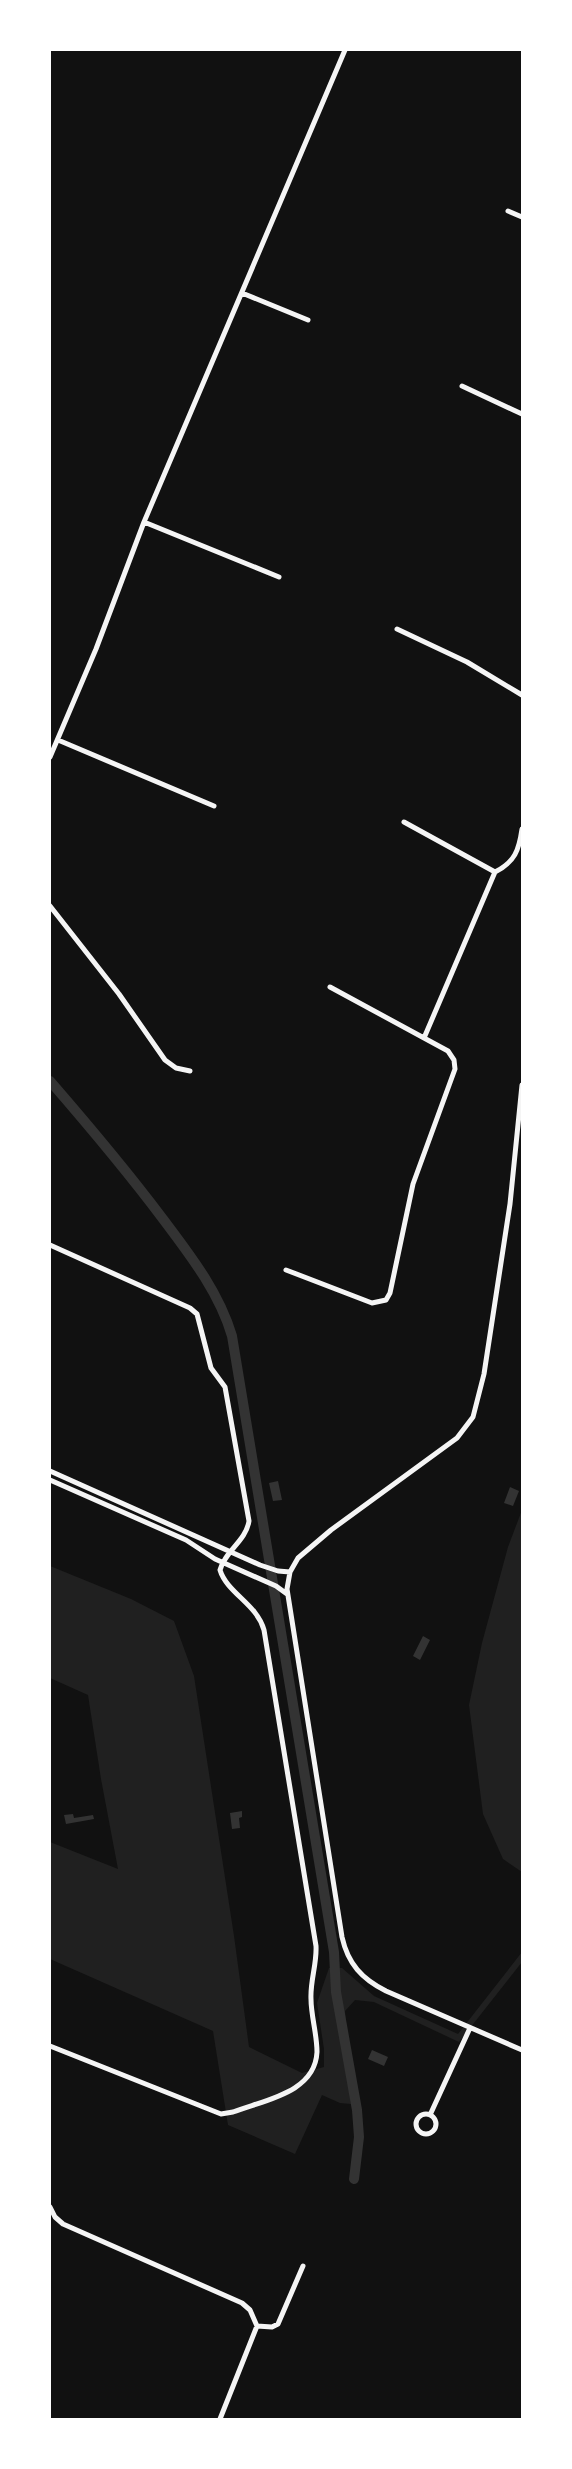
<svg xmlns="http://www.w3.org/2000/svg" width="572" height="2469" viewBox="0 0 572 2469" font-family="Commissioner,sans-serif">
  <rect width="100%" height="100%" fill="#111"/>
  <path fill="#202020" d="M 522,1510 L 522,1872 L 503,1859 L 483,1814 L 469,1705 L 482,1643 L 508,1547 Z
    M 50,1566 L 131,1599 L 174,1621 L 194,1676 L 234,1936 L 249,2047 L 302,2073 L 324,2067 L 324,2049 L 317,2003 L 329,1968 L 342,1968 L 374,1996 L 458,2034 L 522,1952 L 522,1962 L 459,2042 L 374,2002 L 355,2000 L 345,2011 L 351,2104 L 340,2103 L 322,2095 L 295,2154 L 228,2125 L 213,2031 L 50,1959 L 50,1842 L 118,1869 L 101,1779 L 88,1695 L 50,1678 Z"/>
  <path fill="#333" d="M 278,1481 L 282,1500 L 273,1501 L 269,1483 Z
    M 510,1487 L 519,1491 L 513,1506 L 504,1503 Z
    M 423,1636 L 430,1640 L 420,1660 L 413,1656 Z
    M 242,1811 L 242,1817 L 239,1818 L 240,1828 L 232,1829 L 230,1813 Z
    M 73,1814 L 74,1818 L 93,1815 L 94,1819 L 66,1824 L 64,1815 Z
    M 372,2050 L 388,2057 L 384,2066 L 368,2059 Z"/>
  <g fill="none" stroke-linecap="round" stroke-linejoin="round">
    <path stroke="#333" stroke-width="10" d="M 50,1081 C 89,1126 127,1171 163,1219 C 190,1255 219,1292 232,1336 L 334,1952 L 336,1992 L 357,2110 L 359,2137 L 354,2179"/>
    <path stroke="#f5f5f5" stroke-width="5" d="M 508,211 L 522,217
      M 242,293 L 308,320
      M 462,386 L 522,414
      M 144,522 L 279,577
      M 397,629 L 467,662 L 522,695
      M 58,740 L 214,806
      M 50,757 L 96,649 L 144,522 L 345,50
      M 404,822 L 495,872
      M 50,906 L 119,994 L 165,1060 L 176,1068 L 190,1071
      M 424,1038 L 495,872 C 515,862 519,850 522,829
      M 522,1085 L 510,1204 L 484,1374 L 473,1417 L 457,1438 L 331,1530 L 298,1558 L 290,1572 L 287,1589 L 342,1937 C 348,1964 362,1979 386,1991 L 522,2050
      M 50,1245 L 190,1308 L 197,1314 L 211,1368 L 225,1387 L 249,1521 C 246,1541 225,1551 220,1570 C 227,1593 257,1604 264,1630 L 316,1946 C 317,1964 310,1981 311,1999 C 311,2016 317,2034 317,2052 C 315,2093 264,2100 233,2112 L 221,2114 L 50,2046
      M 286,1270 L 372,1303 L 386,1300 L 390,1293 L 413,1184 L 455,1069 L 454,1060 L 448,1051 L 330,987
      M 50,1471 L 260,1565 L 278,1571 L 290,1572
      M 50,1480 L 186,1540 L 215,1559 L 276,1586 L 287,1594
      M416 2124a10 10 0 1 1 20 0a10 10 0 1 1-20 0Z
      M 430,2115 L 470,2028
      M 50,2207 L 55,2217 L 63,2224 L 242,2303 L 250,2310 L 257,2326
      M 220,2419 L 257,2326 L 272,2327 L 278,2324 L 303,2266"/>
  </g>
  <rect width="572" height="2469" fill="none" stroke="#ffffff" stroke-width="102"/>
</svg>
